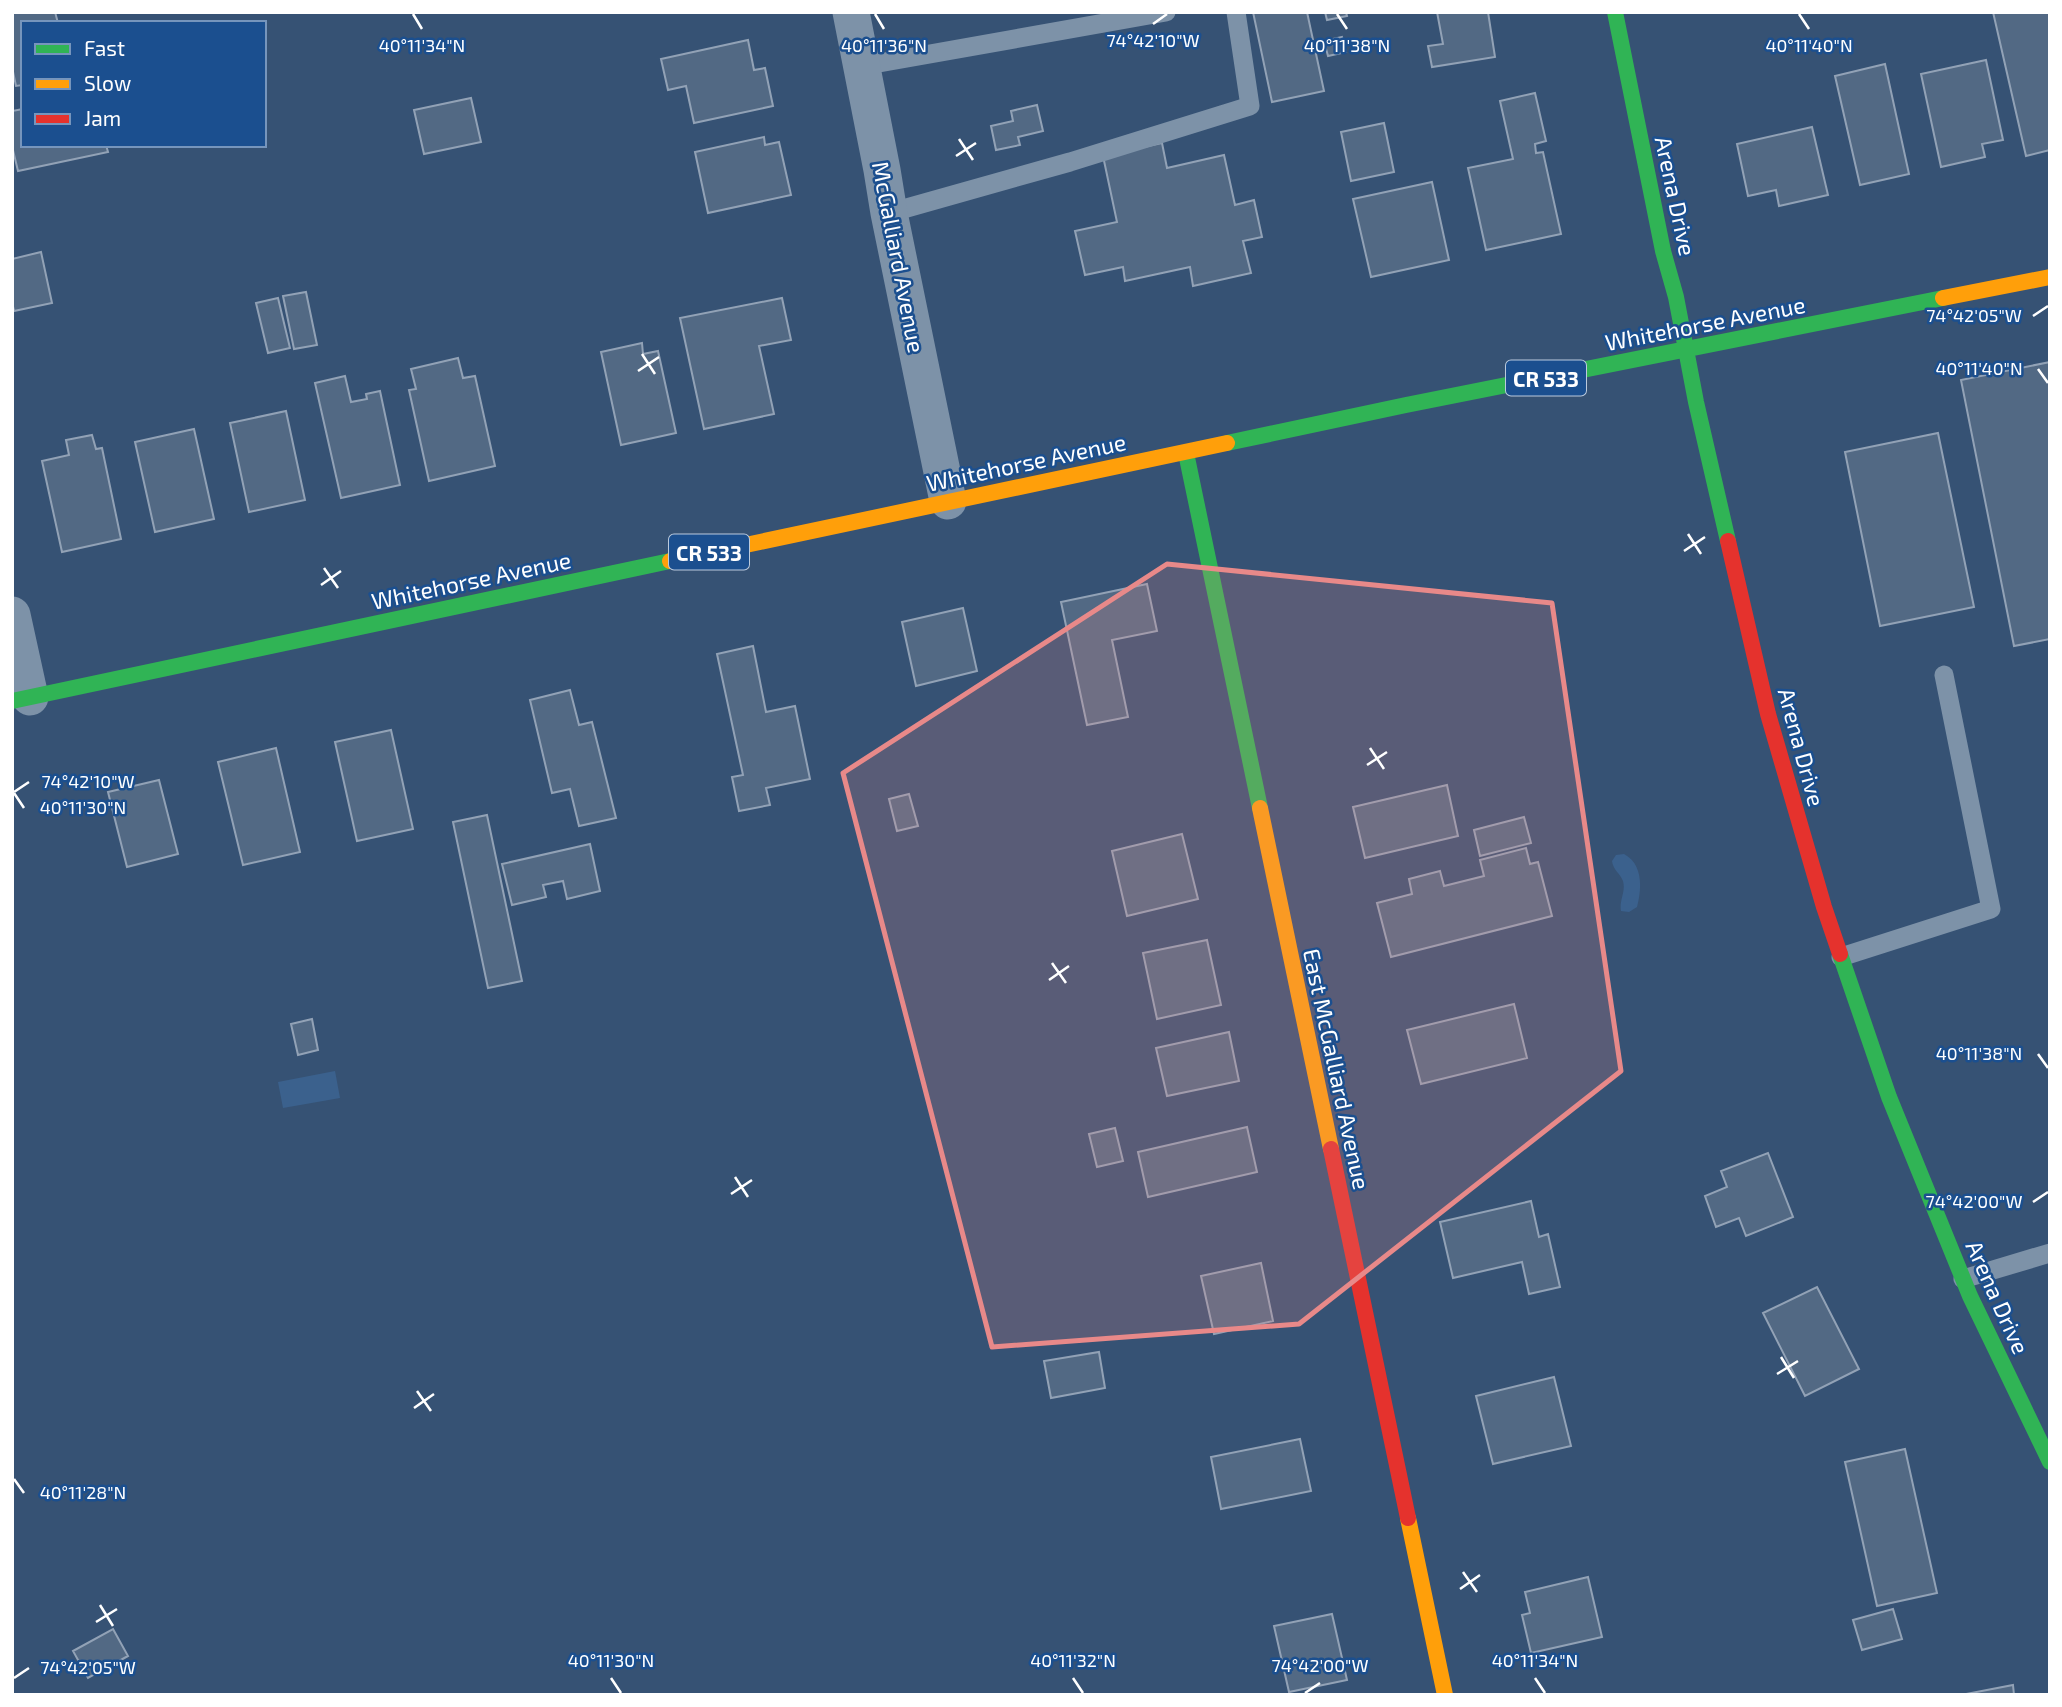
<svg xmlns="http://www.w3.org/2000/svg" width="2062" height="1707" viewBox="0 0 2062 1707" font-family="'Exo 2',sans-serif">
  <rect width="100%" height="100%" fill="#365274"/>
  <path fill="#3b618d" d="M 1624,854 C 1643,864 1642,888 1637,907 L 1629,912 L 1621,911 C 1619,900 1626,892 1623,881 C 1620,873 1613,870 1612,861 L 1616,855 Z
    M 335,1071 L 340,1098 L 283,1108 L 278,1082 Z"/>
  <path fill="#526984" stroke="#92a2b6" stroke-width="2" d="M 12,12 L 55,12 L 58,23 L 23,23 L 23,85 L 16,86 L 12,67 Z
    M 1253,12 L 1307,12 L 1324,91 L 1272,102 Z
    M 1325,12 L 1346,12 L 1347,16 L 1327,20 Z
    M 1437,12 L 1488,12 L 1495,57 L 1432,67 L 1428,46 L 1443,44 Z
    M 1993,12 L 2050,12 L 2050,150 L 2026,156 Z
    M 1342,37 L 1346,52 L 1328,56 L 1324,41 Z
    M 748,40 L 754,70 L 765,68 L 773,106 L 694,123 L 686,86 L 668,90 L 661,59 Z
    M 1986,60 L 2003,140 L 1982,144 L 1985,157 L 1941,167 L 1921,74 Z
    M 1885,64 L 1909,174 L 1860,185 L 1835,76 Z
    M 1535,93 L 1546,141 L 1535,144 L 1536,153 L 1543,152 L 1561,234 L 1486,250 L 1468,168 L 1513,159 L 1500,101 Z
    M 471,98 L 481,142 L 424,154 L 414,110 Z
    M 1037,105 L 1043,131 L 1018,137 L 1020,145 L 996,150 L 991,126 L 1013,121 L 1011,111 Z
    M 23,109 L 23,145 L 106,145 L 108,152 L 18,171 L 12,146 L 12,111 Z
    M 1384,123 L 1394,172 L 1351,181 L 1341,132 Z
    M 1812,127 L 1828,195 L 1779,206 L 1776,190 L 1748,196 L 1737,144 Z
    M 764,137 L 765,145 L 779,142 L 791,195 L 708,213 L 695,152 Z
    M 1162,143 L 1167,168 L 1224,155 L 1235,205 L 1254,200 L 1262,237 L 1243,241 L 1251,273 L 1193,286 L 1190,267 L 1125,281 L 1123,267 L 1085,275 L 1075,231 L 1117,222 L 1103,156 Z
    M 1432,182 L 1449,260 L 1371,277 L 1353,199 Z
    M 41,252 L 52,303 L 14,311 L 12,302 L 12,259 Z
    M 306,292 L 317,345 L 294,349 L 283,296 Z
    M 278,298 L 290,348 L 268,353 L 256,303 Z
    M 782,298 L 791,340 L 759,346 L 774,414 L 704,429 L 680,318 Z
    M 642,343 L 643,354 L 658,351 L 676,433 L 621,445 L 601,352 Z
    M 458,358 L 463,378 L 475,376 L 495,466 L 429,481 L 409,390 L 416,389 L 411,369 Z
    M 2050,362 L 2050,639 L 2014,646 L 1961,380 Z
    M 345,376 L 351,402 L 367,399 L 366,394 L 380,391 L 400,485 L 341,498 L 315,383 Z
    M 286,411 L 305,500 L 249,512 L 230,423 Z
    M 194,429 L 214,519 L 155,532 L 135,442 Z
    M 1938,433 L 1974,607 L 1880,626 L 1845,452 Z
    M 92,435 L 96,449 L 102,448 L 121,539 L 62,552 L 42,461 L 69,455 L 66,440 Z
    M 1147,584 L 1157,631 L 1112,640 L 1128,717 L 1087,725 L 1061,602 Z
    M 963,608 L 977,671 L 916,686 L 902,622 Z
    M 753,646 L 766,712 L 795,706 L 810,779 L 766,788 L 770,805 L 739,811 L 732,777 L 743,775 L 717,654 Z
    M 570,690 L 579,725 L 592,722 L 616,818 L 579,826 L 570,789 L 552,793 L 530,700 Z
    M 391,730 L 413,829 L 357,841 L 335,742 Z
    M 276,748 L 300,852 L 243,865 L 218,762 Z
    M 159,780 L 178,854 L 127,867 L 108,792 Z
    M 1447,785 L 1458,836 L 1365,858 L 1353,807 Z
    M 909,794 L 918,826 L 897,831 L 889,799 Z
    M 487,815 L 522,981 L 488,988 L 453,822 Z
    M 1524,817 L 1531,843 L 1480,856 L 1474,830 Z
    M 1182,834 L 1198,899 L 1127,916 L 1112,851 Z
    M 590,844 L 600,891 L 567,899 L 563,881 L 543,885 L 546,897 L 512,905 L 502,864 Z
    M 1526,848 L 1530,864 L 1538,862 L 1552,916 L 1391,957 L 1377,903 L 1412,894 L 1409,879 L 1440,871 L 1444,886 L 1484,876 L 1480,860 Z
    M 1207,940 L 1221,1005 L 1157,1019 L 1143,953 Z
    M 1514,1004 L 1527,1058 L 1421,1084 L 1407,1030 Z
    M 312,1019 L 318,1050 L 298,1055 L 291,1024 Z
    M 1229,1032 L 1239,1081 L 1167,1096 L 1156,1048 Z
    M 1247,1127 L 1257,1172 L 1148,1197 L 1138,1152 Z
    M 1115,1128 L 1123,1161 L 1097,1167 L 1089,1134 Z
    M 1768,1153 L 1793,1217 L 1746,1236 L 1739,1218 L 1716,1227 L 1705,1196 L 1727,1187 L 1721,1171 Z
    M 1531,1201 L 1539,1237 L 1548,1234 L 1560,1287 L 1529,1294 L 1522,1262 L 1453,1278 L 1440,1222 Z
    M 1261,1263 L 1273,1321 L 1214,1334 L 1201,1276 Z
    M 1817,1287 L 1859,1369 L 1805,1396 L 1763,1313 Z
    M 1099,1352 L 1105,1388 L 1051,1398 L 1044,1361 Z
    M 1554,1377 L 1571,1446 L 1493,1464 L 1476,1396 Z
    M 1300,1439 L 1311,1491 L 1221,1509 L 1211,1457 Z
    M 1905,1449 L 1937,1593 L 1877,1606 L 1845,1462 Z
    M 1588,1577 L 1602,1637 L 1531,1653 L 1522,1615 L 1530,1613 L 1525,1592 Z
    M 1893,1609 L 1902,1639 L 1862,1650 L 1853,1620 Z
    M 1332,1614 L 1347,1680 L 1289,1692 L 1274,1626 Z
    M 113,1629 L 128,1656 L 88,1678 L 73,1651 Z
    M 2013,1685 L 2014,1695 L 1961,1695 Z"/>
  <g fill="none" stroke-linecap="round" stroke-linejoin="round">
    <path stroke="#7d92a8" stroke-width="19" d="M 862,66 L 1166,12
      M 889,213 L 1070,162 L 1250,106 L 1236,12
      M 1841,957 L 1991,909 L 1944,675
      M 1963,1279 L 2050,1253"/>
    <path stroke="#7d92a8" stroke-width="37" d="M 851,12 L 882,170 L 889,213 L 948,501
      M 12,615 L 30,697"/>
    <path stroke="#30b455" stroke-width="16" d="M 1615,12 L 1663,251 L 1676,297 L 1696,402 L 1728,541
      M 1227,443 L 1406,405 L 1943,298
      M 1186,453 L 1260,808
      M 12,701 L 670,561
      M 1840,954 L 1889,1097 L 1970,1296 L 2050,1462"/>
    <path stroke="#ff9f0a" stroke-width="16" d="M 1943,298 L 2050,277
      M 670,561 L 1227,443
      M 1260,808 L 1331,1149
      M 1408,1518 L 1445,1695"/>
    <path stroke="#e5322d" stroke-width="16" d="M 1728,541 L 1768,714 L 1824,907 L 1840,954
      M 1331,1149 L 1408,1518"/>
  </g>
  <path fill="#e88989" fill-opacity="0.2" stroke="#e88989" stroke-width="5" stroke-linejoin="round" d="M 1167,564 L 1552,603 L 1621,1071 L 1299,1324 L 992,1347 L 843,773 Z"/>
  <path fill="none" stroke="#fff" stroke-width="2.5" d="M 413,14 L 422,29M 875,14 L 884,29M 1337,14 L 1347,29M 1799,14 L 1809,29M 1153,24 L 1167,14M 959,139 L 973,160M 956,156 L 976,143M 2033,316 L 2048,306M 642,354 L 655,374M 2038,369 L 2048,383M 638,371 L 659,357M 1688,534 L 1701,554M 1684,551 L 1705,537M 324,568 L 338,588M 321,585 L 341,571M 1370,748 L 1384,769M 1367,765 L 1387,752M 14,792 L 29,782M 14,793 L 24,808M 1052,963 L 1066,983M 1049,980 L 1069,966M 2038,1054 L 2048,1068M 735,1177 L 748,1197M 731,1194 L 752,1180M 2033,1202 L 2048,1192M 1781,1357 L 1794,1378M 1777,1374 L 1798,1361M 417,1391 L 431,1411M 414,1408 L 434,1394M 14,1479 L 24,1493M 1463,1572 L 1477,1592M 1460,1589 L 1480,1575M 100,1605 L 113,1626M 96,1622 L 117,1609M 14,1678 L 29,1668M 611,1678 L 621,1693M 1073,1678 L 1083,1693M 1535,1678 L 1545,1693M 1305,1693 L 1320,1683"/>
  <g text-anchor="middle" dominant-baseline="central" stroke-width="5" stroke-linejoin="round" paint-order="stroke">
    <g fill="#1b4f8f" stroke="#bbcadd" stroke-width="2">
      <rect x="1506" y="360.5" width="80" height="35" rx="5"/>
      <rect x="669" y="534.5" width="80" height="35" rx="5"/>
    </g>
    <g font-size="21" font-weight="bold" fill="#fff">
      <text x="1546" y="378">CR 533</text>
      <text x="709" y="552">CR 533</text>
    </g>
    <g font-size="23" fill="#fff" stroke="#1b4f8f">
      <text transform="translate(1676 196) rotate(78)">Arena Drive</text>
      <text transform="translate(899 257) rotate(79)">McGalliard Avenue</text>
      <text transform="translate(1705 323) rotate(-11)">Whitehorse Avenue</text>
      <text transform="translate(1026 462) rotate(-12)">Whitehorse Avenue</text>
      <text transform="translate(471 580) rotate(-12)">Whitehorse Avenue</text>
      <text transform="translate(1802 747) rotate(75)">Arena Drive</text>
      <text transform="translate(1337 1069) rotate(78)">East McGalliard Avenue</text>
      <text transform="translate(1998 1297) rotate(66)">Arena Drive</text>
    </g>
  </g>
  <g font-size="18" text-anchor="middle" fill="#fff" stroke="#1b4f8f" stroke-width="5" stroke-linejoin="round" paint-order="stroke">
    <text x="1153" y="47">74°42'10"W</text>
    <text x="422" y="52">40°11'34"N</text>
    <text x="884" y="52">40°11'36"N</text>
    <text x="1347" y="52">40°11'38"N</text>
    <text x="1809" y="52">40°11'40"N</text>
    <text x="1974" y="322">74°42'05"W</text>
    <text x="1979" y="375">40°11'40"N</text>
    <text x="88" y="788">74°42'10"W</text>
    <text x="83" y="814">40°11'30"N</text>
    <text x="1979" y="1060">40°11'38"N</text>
    <text x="1974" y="1208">74°42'00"W</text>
    <text x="83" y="1499">40°11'28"N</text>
    <text x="611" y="1667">40°11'30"N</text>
    <text x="1073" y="1667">40°11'32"N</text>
    <text x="1535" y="1667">40°11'34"N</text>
    <text x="1320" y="1672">74°42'00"W</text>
    <text x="88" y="1674">74°42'05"W</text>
  </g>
  <rect width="2062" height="1707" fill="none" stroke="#ffffff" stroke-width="28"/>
  <rect x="21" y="21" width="245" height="126" fill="#1b4f8f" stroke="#7695bc" stroke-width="2"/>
  <rect x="35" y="44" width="35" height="10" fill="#30b455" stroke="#7695bc" stroke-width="2"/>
  <text x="84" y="56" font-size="21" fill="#ffffff">Fast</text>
  <rect x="35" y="79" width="35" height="10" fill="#ff9f0a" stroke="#7695bc" stroke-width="2"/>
  <text x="84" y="91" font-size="21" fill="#ffffff">Slow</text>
  <rect x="35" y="114" width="35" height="10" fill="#e5322d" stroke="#7695bc" stroke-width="2"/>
  <text x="84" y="126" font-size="21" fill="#ffffff">Jam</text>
</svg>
